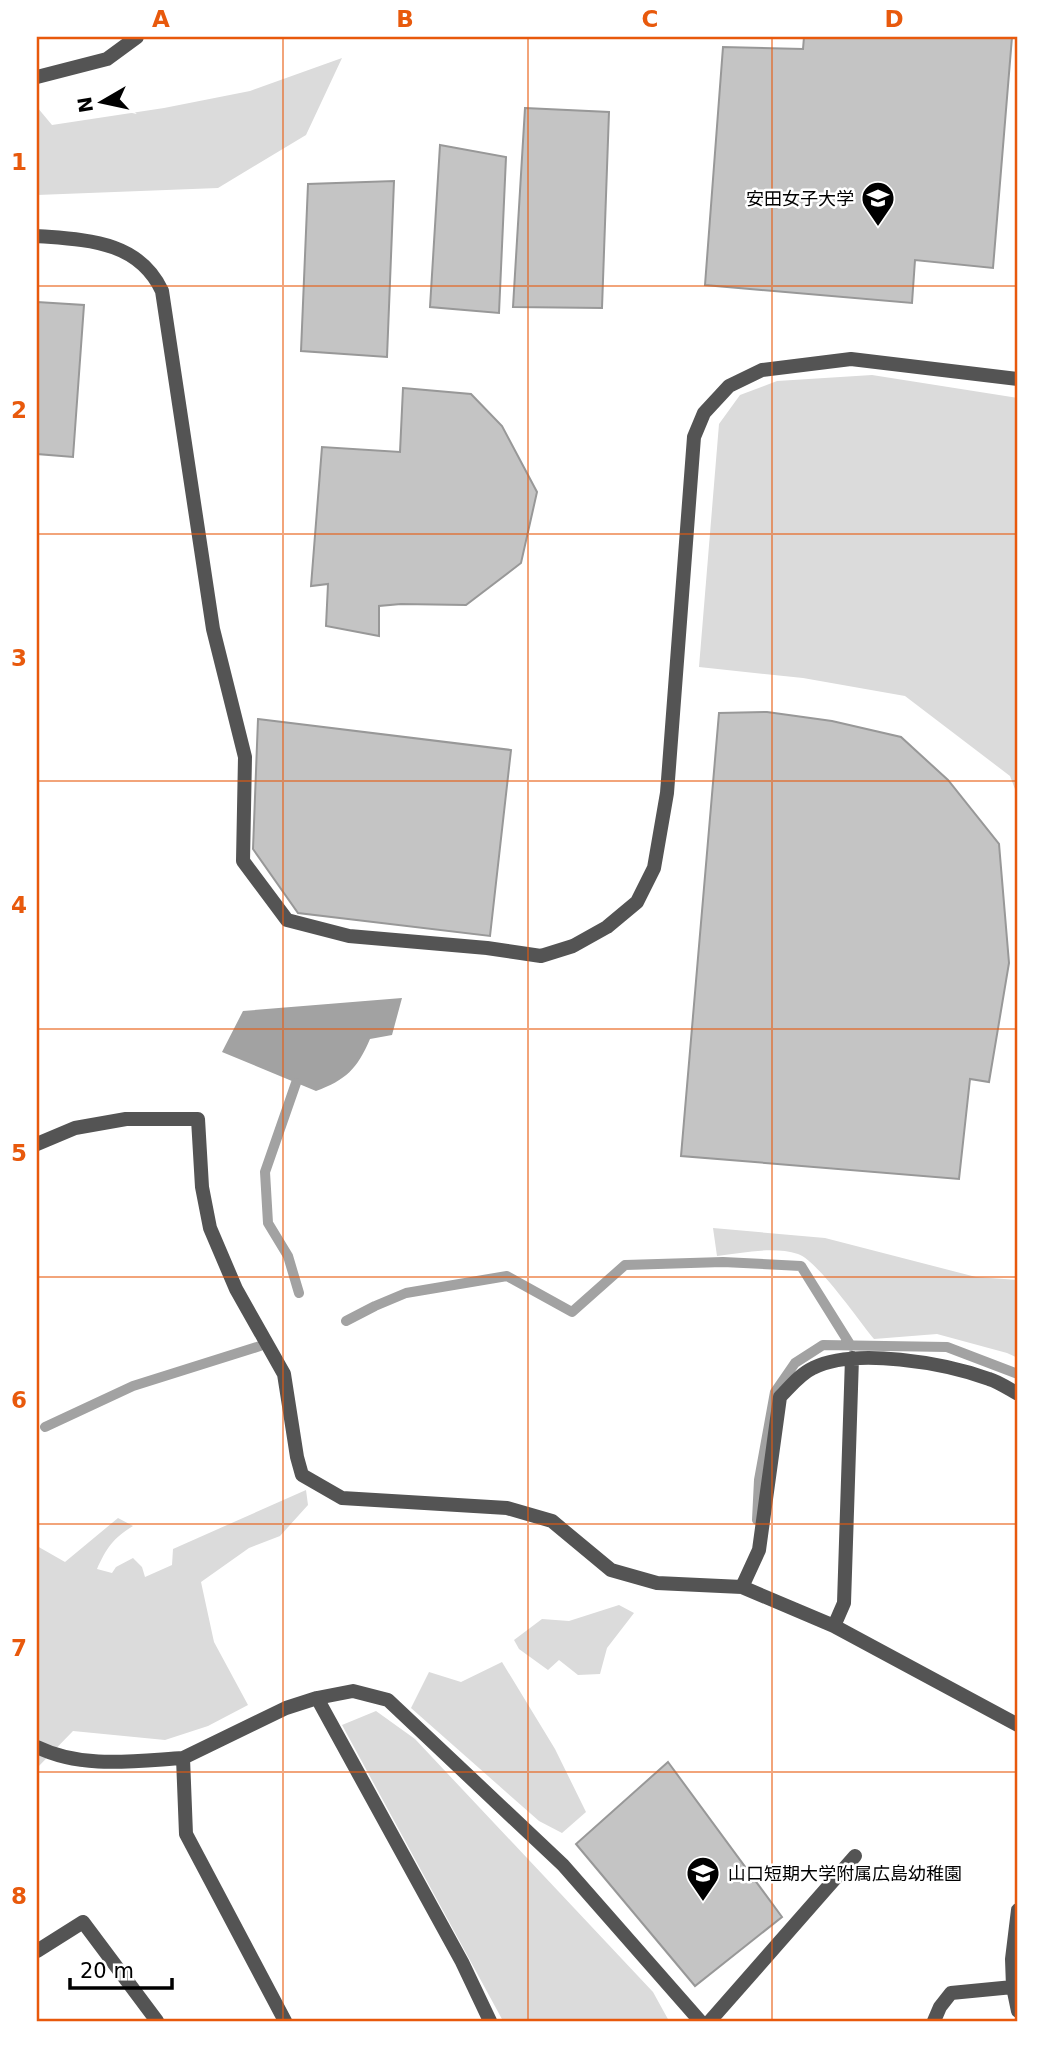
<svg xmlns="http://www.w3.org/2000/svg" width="1055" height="2058" viewBox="0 0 1055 2058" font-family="'DejaVu Sans','Noto Sans JP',sans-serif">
  <rect width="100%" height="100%" fill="#fff"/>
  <path fill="#dbdbdb" d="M 342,58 L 306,135 L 218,188 L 37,195 L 37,107 L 52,125 L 164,108 L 250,91 Z
    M 872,375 L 1018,398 L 1018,797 L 1010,776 L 905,696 L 803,678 L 699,667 L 719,424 L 740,395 L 777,381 Z
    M 713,1228 L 825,1238 L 976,1277 L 1018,1280 L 1018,1358 L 1007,1353 L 937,1334 L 874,1339 C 859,1321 817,1260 798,1254 C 773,1246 742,1253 717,1256 Z
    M 306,1490 L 308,1505 L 280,1536 L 249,1548 L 201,1582 L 214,1642 L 248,1705 L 208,1726 L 165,1740 L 73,1731 L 37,1768 L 37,1546 L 65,1562 L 118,1518 L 133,1526 C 113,1538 106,1549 97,1569 L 112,1573 L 116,1567 L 133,1558 L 142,1567 L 145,1577 L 172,1565 L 173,1549 Z
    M 619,1605 L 634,1613 L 607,1648 L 600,1674 L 578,1675 L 559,1660 L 548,1670 L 519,1649 L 514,1640 L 542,1619 L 569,1621 Z
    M 502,1662 L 555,1749 L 586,1812 L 562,1833 L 539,1821 L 411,1708 L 429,1672 L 461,1682 Z
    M 376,1711 L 415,1739 L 653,1992 L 669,2021 L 503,2021 L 342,1725 Z"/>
  <path fill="#a2a2a2" d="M 402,998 L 392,1035 L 370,1039 C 357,1069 346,1080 316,1091 L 222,1052 L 243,1011 Z"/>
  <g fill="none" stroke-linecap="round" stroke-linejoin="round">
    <path stroke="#a2a2a2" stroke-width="10" d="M 296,1083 L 265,1172 L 268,1223 L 288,1256 L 299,1293
      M 346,1321 L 375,1306 L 406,1293 L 507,1276 L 572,1312 L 625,1265 L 723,1262 L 801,1266 L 851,1346
      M 45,1427 L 133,1386 L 260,1346
      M 757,1520 L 759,1480 L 775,1392 L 795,1363 L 823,1345 L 947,1347 L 1018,1374"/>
  </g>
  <path fill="#c4c4c4" stroke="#989898" stroke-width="2" d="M 804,37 L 1012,37 L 993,268 L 915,260 L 912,303 L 705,285 L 723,47 L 803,49 Z
    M 525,108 L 609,112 L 602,308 L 513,307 Z
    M 440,145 L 506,157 L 499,313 L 430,307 Z
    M 394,181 L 387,357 L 301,351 L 308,184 Z
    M 37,302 L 84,305 L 73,457 L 37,454 Z
    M 403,388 L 471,394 L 502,426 L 537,492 L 521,563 L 466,605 L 401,604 L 379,606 L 379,636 L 326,626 L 328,584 L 311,586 L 322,447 L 400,452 Z
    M 767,712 L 832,721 L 901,737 L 948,780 L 999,844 L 1009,963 L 989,1082 L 970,1079 L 959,1179 L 681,1156 L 719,713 Z
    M 258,719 L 511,750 L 490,936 L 298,913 L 253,849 Z
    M 668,1762 L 782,1917 L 695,1986 L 576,1844 Z"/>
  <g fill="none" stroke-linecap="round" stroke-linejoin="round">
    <path stroke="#545454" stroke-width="14" d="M 37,236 C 86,240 138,240 162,291 L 213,629 L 245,757 L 243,861 L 287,920 L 349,936 L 487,948 L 541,956 L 573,946 L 607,927 L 637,902 L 654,868 L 667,793 L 694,437 L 704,413 L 729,386 L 762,370 L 851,359 L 1018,379
      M 710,2021 L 855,1856"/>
    <path stroke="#545454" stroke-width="14" d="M 37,77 L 107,59 L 137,37
      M 37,1144 L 75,1128 L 126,1119 L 198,1119 L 202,1187 L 210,1228 L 236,1289 L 284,1374 L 297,1457 L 302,1475 L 342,1498 L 507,1508 L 552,1521 L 611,1570 L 657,1583 L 742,1587 L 834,1626 L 1018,1725
      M 742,1587 L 759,1550 L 780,1397 C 790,1387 800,1374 813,1368 C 855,1347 945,1363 989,1379 C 999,1382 1009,1389 1018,1394
      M 834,1626 L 844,1603 L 852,1358
      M 317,1698 L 462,1962 L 490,2021
      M 37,1747 C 82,1769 134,1761 183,1758
      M 37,1951 L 83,1922 L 157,2021
      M 1013,1987 L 1012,1959 L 1018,1910
      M 285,2021 L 186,1834 L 183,1758 L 286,1708 L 317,1698 L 353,1691 L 388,1700 L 563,1865 L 700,2021
      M 934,2021 L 940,2007 L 951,1993 L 1013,1987 L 1018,2011"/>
  </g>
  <path fill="none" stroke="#e8590c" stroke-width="2" stroke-opacity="0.55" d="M 283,37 L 283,2021M 528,37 L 528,2021M 772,37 L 772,2021M 37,286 L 1018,286M 37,534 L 1018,534M 37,781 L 1018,781M 37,1029 L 1018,1029M 37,1277 L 1018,1277M 37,1524 L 1018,1524M 37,1772 L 1018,1772"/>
  <defs>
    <symbol id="university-pin" viewBox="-11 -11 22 30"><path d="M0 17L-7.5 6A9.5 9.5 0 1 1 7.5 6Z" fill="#000" stroke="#fff"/><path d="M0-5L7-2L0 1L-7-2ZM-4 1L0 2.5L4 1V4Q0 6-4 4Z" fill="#fff"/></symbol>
    <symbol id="school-pin" viewBox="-11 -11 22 30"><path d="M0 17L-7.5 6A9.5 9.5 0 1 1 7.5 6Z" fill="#000" stroke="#fff"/><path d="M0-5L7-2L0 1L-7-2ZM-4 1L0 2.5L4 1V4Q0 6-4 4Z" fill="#fff"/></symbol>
  </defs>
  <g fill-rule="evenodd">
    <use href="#university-pin" x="859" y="179" width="38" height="52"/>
    <use href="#school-pin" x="684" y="1854" width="38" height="52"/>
  </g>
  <g text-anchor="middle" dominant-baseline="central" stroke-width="5" stroke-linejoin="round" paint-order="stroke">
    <g font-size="18" fill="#000" stroke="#fff" text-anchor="end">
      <text x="854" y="198">安田女子大学</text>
      <text x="728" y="1873" text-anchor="start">山口短期大学附属広島幼稚園</text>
    </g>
  </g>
  <rect width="1055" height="2058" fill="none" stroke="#ffffff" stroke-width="77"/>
  <g transform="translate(102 102) rotate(261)" stroke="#ffffff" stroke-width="5" paint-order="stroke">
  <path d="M0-5L12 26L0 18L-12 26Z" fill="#000000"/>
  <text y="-10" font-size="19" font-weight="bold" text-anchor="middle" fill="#000000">N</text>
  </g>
  <path d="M70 1978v10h102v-10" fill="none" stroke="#000000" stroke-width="3.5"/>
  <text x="80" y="1978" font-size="21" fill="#000000" stroke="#ffffff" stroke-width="5" paint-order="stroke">20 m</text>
  <rect x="38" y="38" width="978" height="1982" fill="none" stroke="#e8590c" stroke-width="2.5"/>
  <g font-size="23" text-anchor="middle" font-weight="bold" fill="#e8590c">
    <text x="161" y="27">A</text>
    <text x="405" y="27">B</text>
    <text x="650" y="27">C</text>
    <text x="894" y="27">D</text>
    <text x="19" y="170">1</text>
    <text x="19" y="418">2</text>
    <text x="19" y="666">3</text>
    <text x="19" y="913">4</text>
    <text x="19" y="1161">5</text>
    <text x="19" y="1408">6</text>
    <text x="19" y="1656">7</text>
    <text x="19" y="1904">8</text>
  </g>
</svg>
